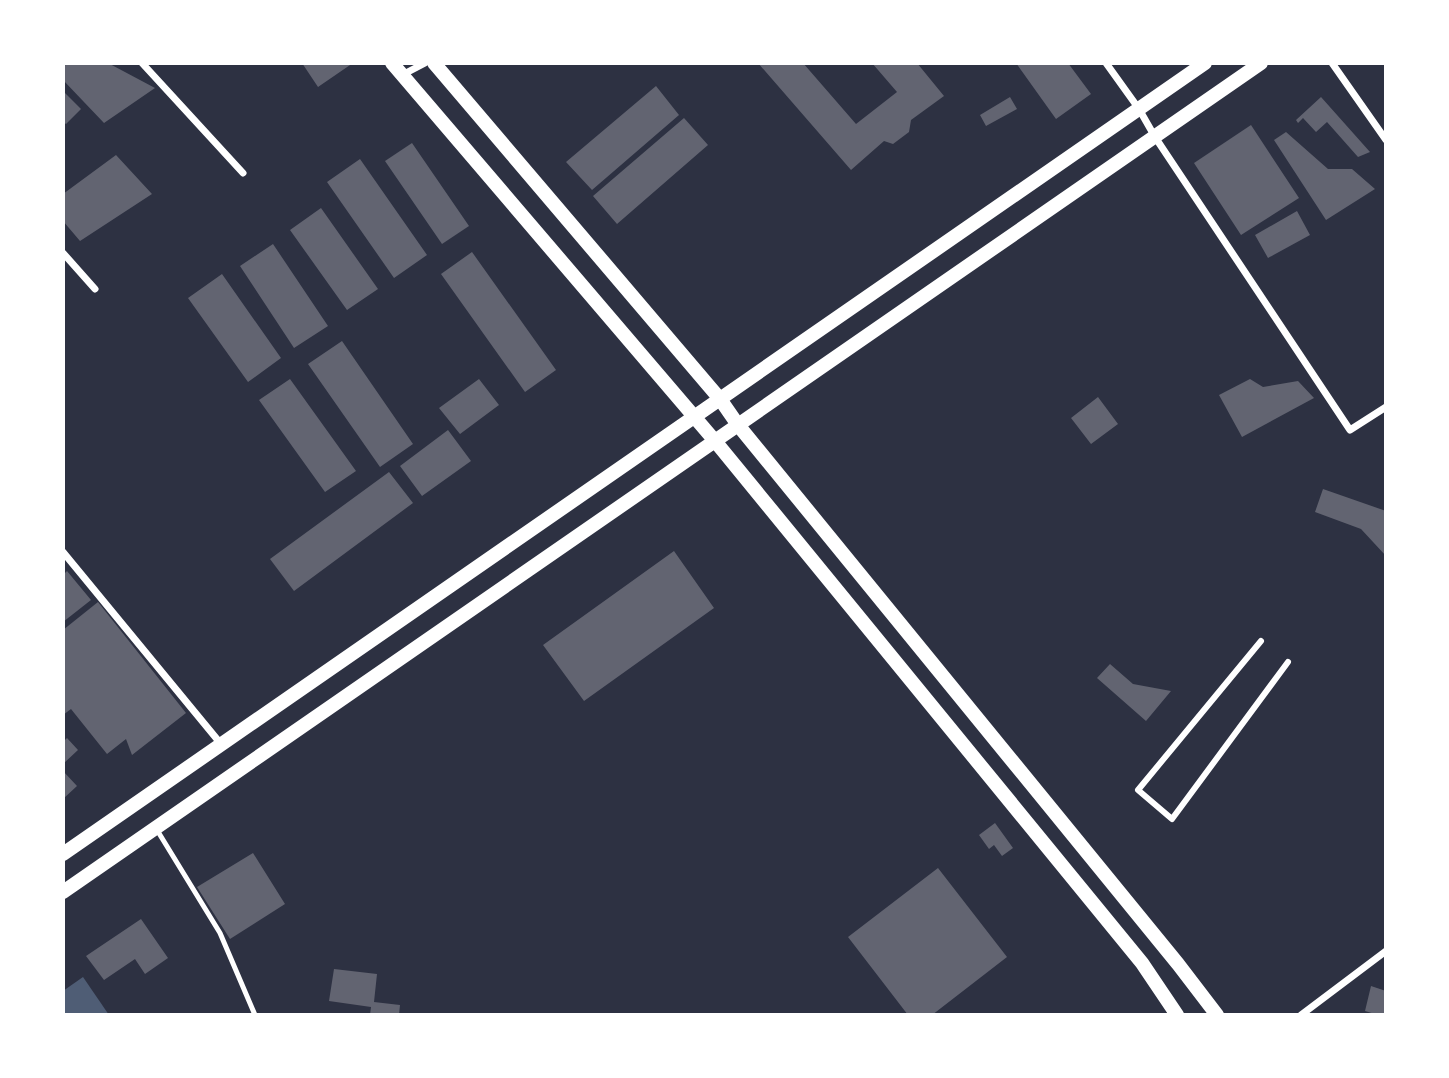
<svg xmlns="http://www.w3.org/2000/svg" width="1449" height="1078" viewBox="0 0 1449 1078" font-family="'Work Sans',sans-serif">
  <rect width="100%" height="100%" fill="#2d3142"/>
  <path fill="#4f5d75" d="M 83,977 L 109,1015 L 63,1015 L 63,991 Z"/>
  <path fill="#626471" d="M 70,63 L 108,63 L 155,88 L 104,123 L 63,80 L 63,66 Z
    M 302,63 L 353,63 L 318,87 Z
    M 758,63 L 803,63 L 856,124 L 897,92 L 872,63 L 917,63 L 944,96 L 911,120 L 909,132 L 893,144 L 884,141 L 851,170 Z
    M 1016,63 L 1068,63 L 1091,94 L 1056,119 Z
    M 656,86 L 679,115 L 592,190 L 566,162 Z
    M 63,91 L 81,109 L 66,124 L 63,122 Z
    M 1010,97 L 1017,109 L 986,126 L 980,115 Z
    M 1321,97 L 1370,152 L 1358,157 L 1327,122 L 1316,132 L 1303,118 L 1298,123 L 1296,120 Z
    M 684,118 L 708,145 L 617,224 L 593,196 Z
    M 1251,125 L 1299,198 L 1241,235 L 1194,163 Z
    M 1286,132 L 1328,169 L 1352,169 L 1375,189 L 1326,220 L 1274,140 Z
    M 412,143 L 469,226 L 442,244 L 385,161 Z
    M 116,155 L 152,194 L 80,241 L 63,221 L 63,194 Z
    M 360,159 L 427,255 L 394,278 L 327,182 Z
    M 321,208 L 378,289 L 347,310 L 290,230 Z
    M 1297,211 L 1310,235 L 1268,258 L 1255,235 Z
    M 273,244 L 328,326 L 294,348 L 240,266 Z
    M 472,252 L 556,370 L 525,392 L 441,274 Z
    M 222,274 L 281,358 L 248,382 L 188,298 Z
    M 342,341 L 413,444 L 380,467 L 308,364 Z
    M 290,379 L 356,471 L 325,492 L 259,400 Z
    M 479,379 L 499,405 L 460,434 L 439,408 Z
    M 1250,379 L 1263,387 L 1298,381 L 1314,398 L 1242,437 L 1219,395 Z
    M 1098,397 L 1118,424 L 1091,444 L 1071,418 Z
    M 448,430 L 471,461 L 422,496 L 400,466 Z
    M 389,472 L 413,503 L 294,591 L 270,559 Z
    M 1323,489 L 1386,511 L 1386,556 L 1361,529 L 1315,512 Z
    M 674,551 L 714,608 L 584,701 L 543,645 Z
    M 67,571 L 91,600 L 63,622 L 63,575 Z
    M 98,602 L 186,713 L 132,755 L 126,739 L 107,754 L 71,709 L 63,715 L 63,630 Z
    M 1110,664 L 1133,684 L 1171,691 L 1146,721 L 1097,678 Z
    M 67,738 L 78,750 L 63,764 L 63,742 Z
    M 63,771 L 77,786 L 63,799 Z
    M 995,823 L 1013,848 L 1002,856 L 994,845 L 989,849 L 979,835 Z
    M 253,853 L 285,904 L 230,939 L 197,887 Z
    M 938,868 L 1007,957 L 932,1015 L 908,1015 L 848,937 Z
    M 141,919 L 168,958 L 145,974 L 135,959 L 104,980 L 86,956 Z
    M 334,969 L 377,974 L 374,1002 L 400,1005 L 399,1015 L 370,1015 L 371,1007 L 329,1001 Z
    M 1371,986 L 1386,991 L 1386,1014 L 1378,1015 L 1365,1011 Z"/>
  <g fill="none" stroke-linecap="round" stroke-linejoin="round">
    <path stroke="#fff" stroke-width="5" d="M 157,830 L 220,933 L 255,1015"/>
    <path stroke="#fff" stroke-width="6" d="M 1261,641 L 1138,790 L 1172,819 L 1288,662"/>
    <path stroke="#fff" stroke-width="7" d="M 142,63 L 243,173
      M 1106,63 L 1139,109 L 1155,137 L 1350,430 L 1386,407
      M 1332,63 L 1386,140
      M 402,75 L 425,63
      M 63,253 L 95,289
      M 63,552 L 221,744
      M 1301,1015 L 1386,951"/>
    <path stroke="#fff" stroke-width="14" d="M 392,63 L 715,441 L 1142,963 L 1177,1015
      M 434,63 L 720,399 L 738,425 L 1178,964 L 1217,1015
      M 63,854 L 1205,63
      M 63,892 L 1261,63"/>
  </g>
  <rect width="1449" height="1078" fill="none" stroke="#ffffff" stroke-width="130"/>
</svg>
